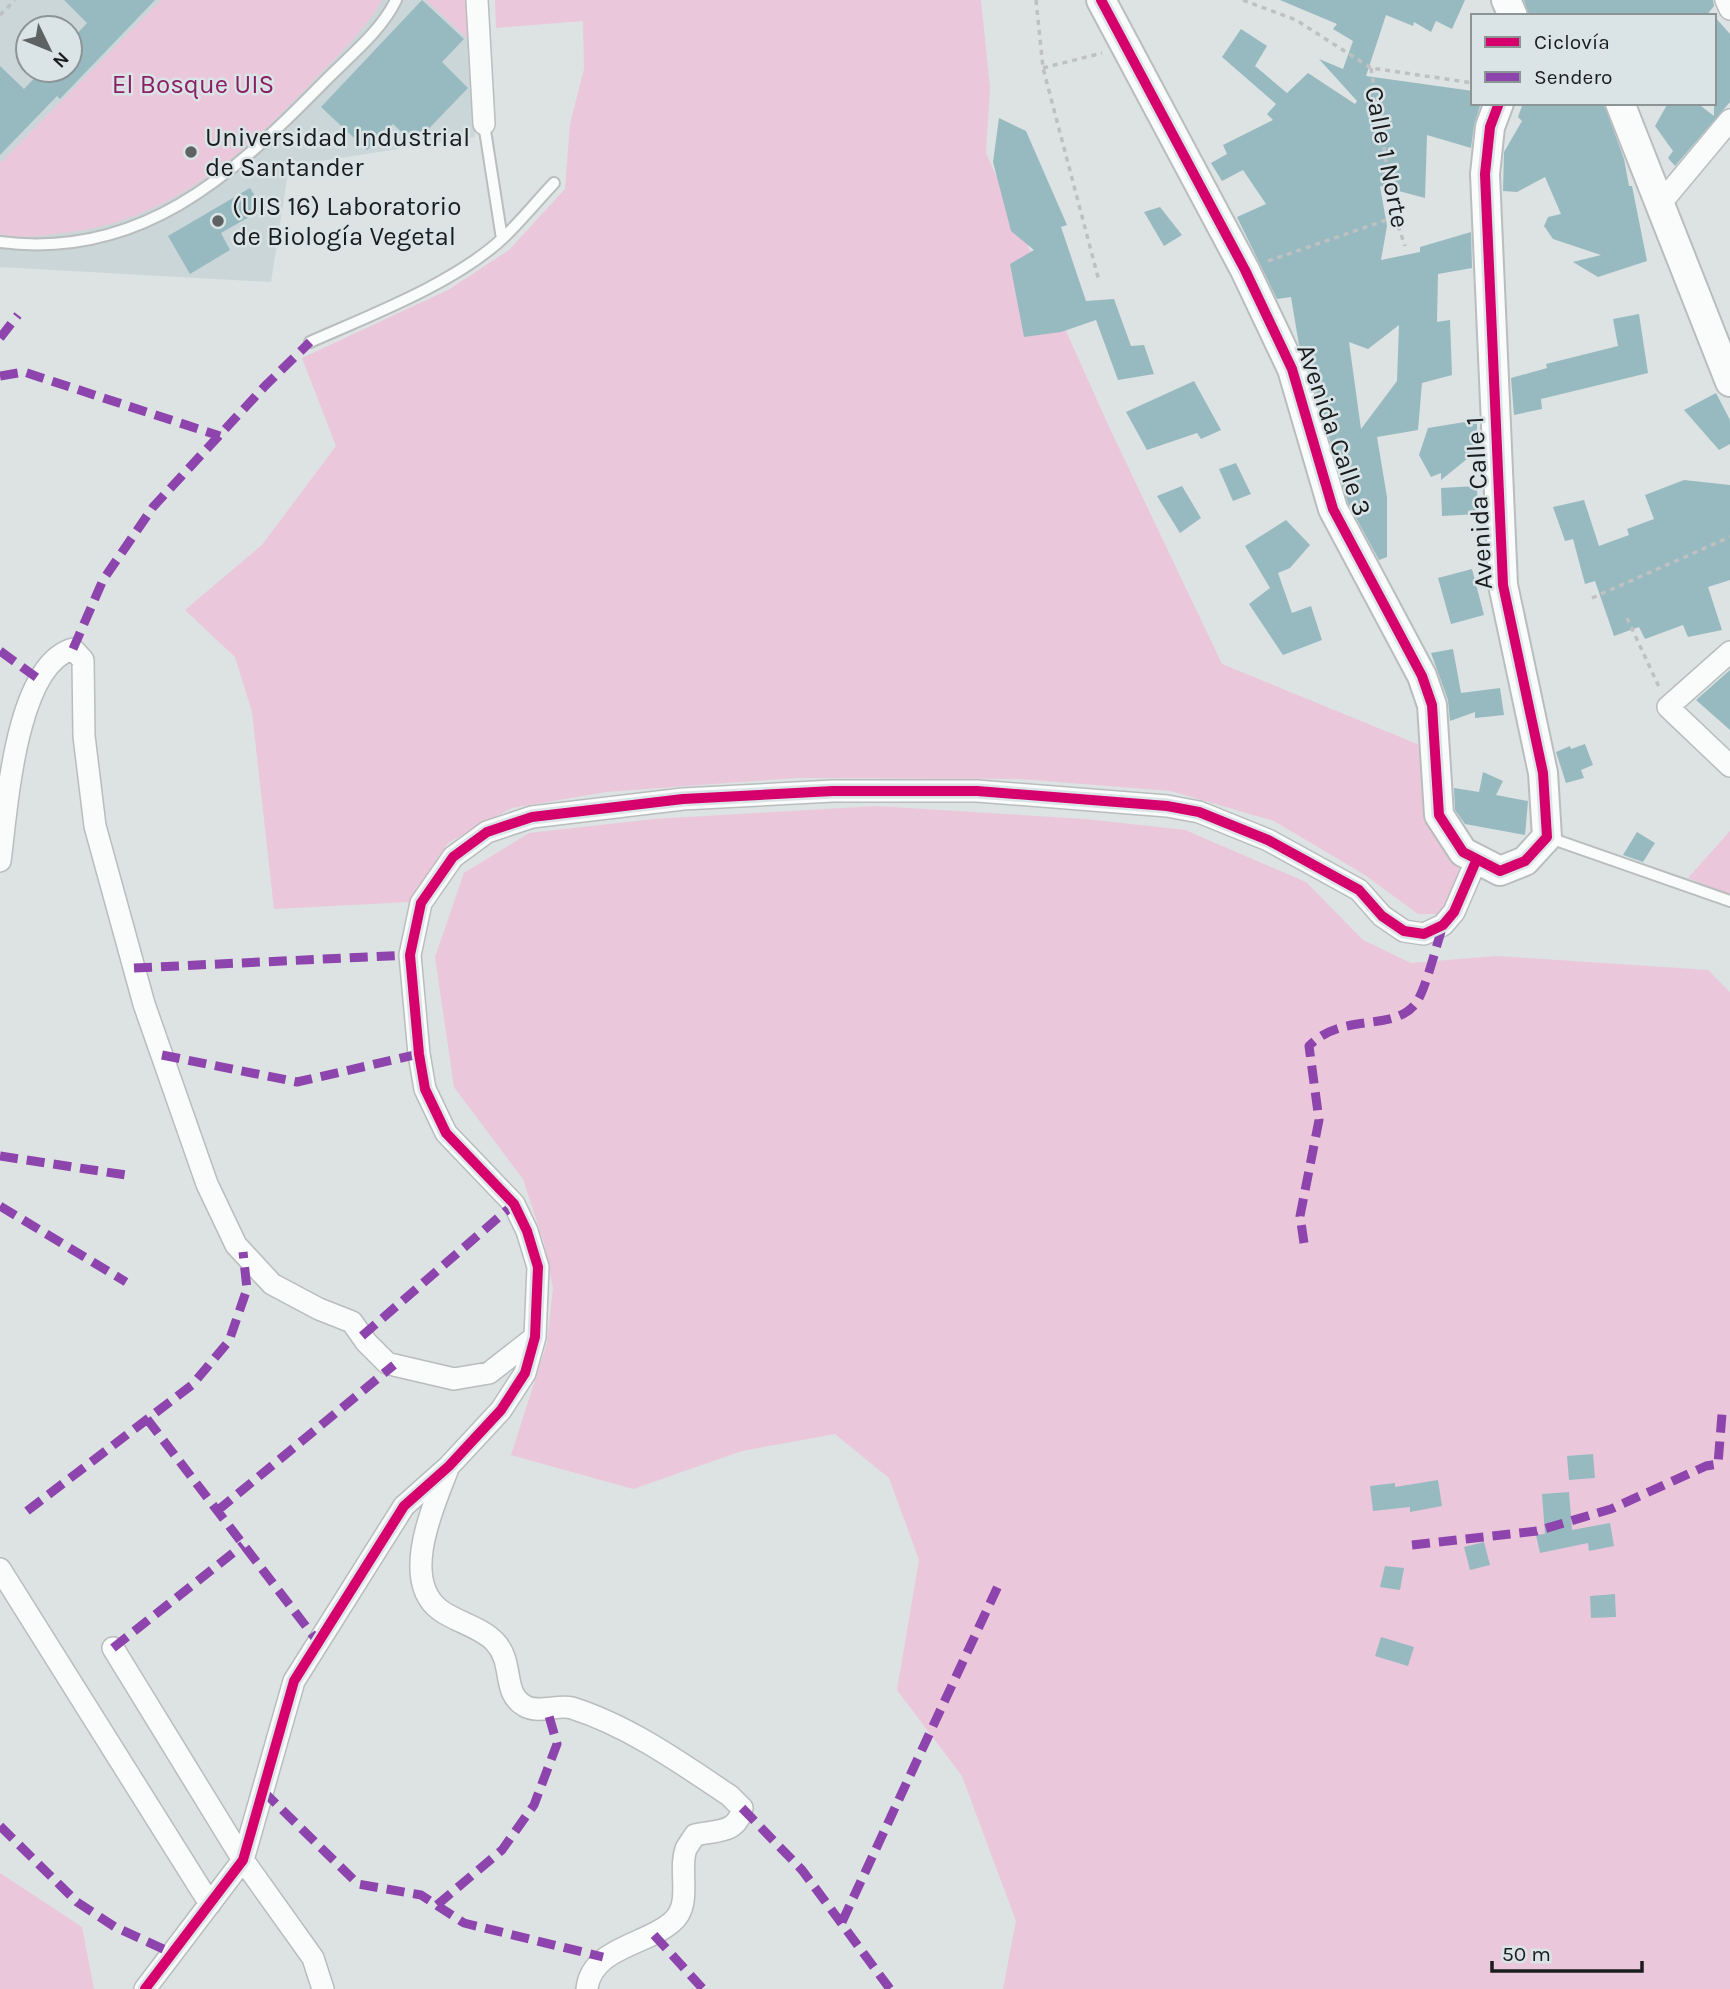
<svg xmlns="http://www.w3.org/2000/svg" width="1730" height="1989" viewBox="0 0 1730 1989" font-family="Karla,sans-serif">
  <rect width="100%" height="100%" fill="#dde2e3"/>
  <path fill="#cbd6d9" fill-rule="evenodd" d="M 0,0 L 470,0 L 475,137 L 289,166 L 271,282 L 0,267 ZM 28,28 L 70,28 L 70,70 L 28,70 Z"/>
  <path fill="#ebc7db" d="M 161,0 L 382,0 C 366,29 340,53 317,77 C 246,152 170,222 64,233 C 41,236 22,239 0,234 L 0,163 Z
    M 426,0 L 470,0 L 472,43 Z
    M 495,0 L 981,0 L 990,88 L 986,153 L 1110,429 L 1222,664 L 1422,746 L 1432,833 L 1461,872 L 1439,914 L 1418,914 L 1365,875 L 1274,821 L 1171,791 L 1020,779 L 796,778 L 606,792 L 512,808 L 448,843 L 409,902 L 274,909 L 252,712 L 235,657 L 185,610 L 262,545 L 336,446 L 302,358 L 448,290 L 509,250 L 565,189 L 570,124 L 584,69 L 583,21 L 496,28 Z
    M 876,806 L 1085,819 L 1185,830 L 1306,882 L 1363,940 L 1411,963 L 1497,956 L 1708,970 L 1730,992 L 1730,1989 L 1003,1989 L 1016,1921 L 962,1776 L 897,1690 L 919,1560 L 889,1478 L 835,1434 L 742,1451 L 633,1489 L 511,1455 L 547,1343 L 553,1288 L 544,1243 L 523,1179 L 454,1087 L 435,957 L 464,873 L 529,833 L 654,819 Z
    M 1730,831 L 1730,895 L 1688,878 Z
    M 0,1873 L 82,1927 L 94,1989 L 0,1989 Z"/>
  <path fill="#97bac0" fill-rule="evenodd" d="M 64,0 L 155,0 L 60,99 L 57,96 L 0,155 L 0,66 L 24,89 L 42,70 L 70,70 L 70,41 L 87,23 Z
    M 422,0 L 464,39 L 442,62 L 468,88 L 414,144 L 393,124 L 367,150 L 321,107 Z
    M 1280,0 L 1465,0 L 1452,29 L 1436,21 L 1431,32 L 1414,22 L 1413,26 L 1386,15 L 1366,76 L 1473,91 L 1473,103 L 1481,103 L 1474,125 L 1471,148 L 1427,135 L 1425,198 L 1380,186 L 1387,226 L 1381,260 L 1420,252 L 1420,247 L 1471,232 L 1472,268 L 1438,274 L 1437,322 L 1450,320 L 1452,375 L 1422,383 L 1418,430 L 1377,437 L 1387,497 L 1387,557 L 1379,560 L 1348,503 L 1308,364 L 1299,345 L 1291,297 L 1277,299 L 1237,217 L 1266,204 L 1243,170 L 1222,181 L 1211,163 L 1227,154 L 1223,145 L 1273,120 L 1267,114 L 1276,104 L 1222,57 L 1241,29 L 1267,46 L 1255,66 L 1287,93 L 1308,73 L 1355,104 L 1357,101 L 1319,59 L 1343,69 L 1353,41 L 1333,29 L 1337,24 ZM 1399,325 L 1397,381 L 1361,429 L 1349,342 L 1368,349 Z
    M 1524,0 L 1713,0 L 1714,6 L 1706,16 L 1529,16 Z
    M 1714,16 L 1730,34 L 1730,102 L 1675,166 L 1668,158 L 1673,151 L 1655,126 L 1668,103 L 1697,103 L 1714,116 Z
    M 1530,103 L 1604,103 L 1624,159 L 1629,186 L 1632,186 L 1647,261 L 1598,277 L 1573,262 L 1601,255 L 1553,239 L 1544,226 L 1548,217 L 1561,214 L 1545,177 L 1517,192 L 1503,191 L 1504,152 L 1522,121 L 1518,117 L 1522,106 Z
    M 999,118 L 1026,131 L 1067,225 L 1061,227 L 1086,301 L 1114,299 L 1131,346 L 1144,345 L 1154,374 L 1118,380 L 1096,320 L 1061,332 L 1024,337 L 1010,264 L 1034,250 L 1011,231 L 993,162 Z
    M 250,188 L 263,209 L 221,233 L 230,250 L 190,274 L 168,236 Z
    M 1160,207 L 1182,235 L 1164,246 L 1144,212 Z
    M 1639,314 L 1648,373 L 1541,399 L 1542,409 L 1514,415 L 1511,378 L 1547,368 L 1546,364 L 1618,346 L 1613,319 Z
    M 1194,381 L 1221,430 L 1201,439 L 1197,433 L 1147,450 L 1126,412 Z
    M 1716,393 L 1730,420 L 1730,444 L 1719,450 L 1684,410 Z
    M 1477,420 L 1477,451 L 1441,480 L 1441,473 L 1431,477 L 1419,455 L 1428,428 Z
    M 1236,463 L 1251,494 L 1233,501 L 1219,469 Z
    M 1684,480 L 1730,485 L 1730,580 L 1708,587 L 1722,630 L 1688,637 L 1683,625 L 1645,639 L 1639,627 L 1614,636 L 1595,581 L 1585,584 L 1573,539 L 1565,541 L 1553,507 L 1584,500 L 1599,546 L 1629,535 L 1627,529 L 1654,519 L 1645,495 Z
    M 1182,486 L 1201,518 L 1180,533 L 1157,496 Z
    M 1477,486 L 1478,514 L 1442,516 L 1441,488 Z
    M 1286,520 L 1310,545 L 1290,568 L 1278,573 L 1292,613 L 1311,606 L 1322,640 L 1283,655 L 1249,604 L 1270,588 L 1245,546 Z
    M 1472,569 L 1484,615 L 1451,624 L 1438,578 Z
    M 1453,649 L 1461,693 L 1500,688 L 1504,715 L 1475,718 L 1475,712 L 1450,721 L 1448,700 L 1431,653 Z
    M 1730,670 L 1730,730 L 1696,700 Z
    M 1585,744 L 1593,765 L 1581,770 L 1584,778 L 1566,783 L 1556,752 L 1570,746 L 1571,749 Z
    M 1483,772 L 1503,781 L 1496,795 L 1528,801 L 1525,835 L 1465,824 L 1455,810 L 1454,788 L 1479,792 Z
    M 1637,832 L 1655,843 L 1643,862 L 1623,855 Z
    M 1593,1454 L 1595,1478 L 1569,1480 L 1567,1456 Z
    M 1438,1480 L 1442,1506 L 1410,1512 L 1410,1507 L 1373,1511 L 1370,1486 L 1395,1483 L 1395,1487 Z
    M 1569,1492 L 1572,1530 L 1610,1523 L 1614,1546 L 1589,1551 L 1588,1543 L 1540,1553 L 1536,1535 L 1545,1534 L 1542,1494 Z
    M 1484,1542 L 1490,1565 L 1470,1570 L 1464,1547 Z
    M 1385,1566 L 1404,1568 L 1400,1590 L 1380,1587 Z
    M 1615,1594 L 1616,1617 L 1591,1618 L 1590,1596 Z
    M 1381,1637 L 1414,1647 L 1408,1666 L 1375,1656 Z"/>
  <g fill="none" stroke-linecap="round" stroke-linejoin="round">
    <defs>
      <path id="service" d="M 484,124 L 502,239
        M 0,242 C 139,260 231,177 322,84 C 347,58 380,33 396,0
        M 310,342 C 371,315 455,283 503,238 C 521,221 537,201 554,183
        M 1547,837 L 1730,901"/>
      <path id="minor" d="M 477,0 L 484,124
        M 1726,0 L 1730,9
        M 1660,204 L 1730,120
        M 1730,652 L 1668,707 L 1730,766
        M 0,861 C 7,810 15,665 73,649 L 83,660 L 84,736 L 95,826 L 144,1004 L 207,1184 L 236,1245 L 272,1284 L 319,1309 L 352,1322 L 366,1342 L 387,1363 L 394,1365 L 454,1379 L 489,1373 L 535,1337
        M 447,1471 C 433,1507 400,1580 440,1610 C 456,1622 481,1627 495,1642 C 515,1663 501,1693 525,1706 C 539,1714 558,1704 572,1708 C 629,1726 681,1763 730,1796 L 742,1808 C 738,1834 716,1830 695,1835 C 692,1840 688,1845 686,1849 C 678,1871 693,1905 672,1922 C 646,1945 591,1948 587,1989
        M 0,1569 L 210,1904
        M 113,1648 L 243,1860 L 313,1958 L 323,1989
        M 145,1989 L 243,1860 L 294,1681 L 404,1506 L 449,1466 L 501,1410 L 525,1373 L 535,1337 L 538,1267 L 527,1231 L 514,1204 L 446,1133 L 425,1089 L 419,1054 L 410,955 L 421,903 L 453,857 L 487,832 L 532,817 L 683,799 L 833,791 L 977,791 L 1167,806 L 1199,812 L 1268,840 L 1359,890 L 1382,916 L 1404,931 L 1424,934 L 1443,925 L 1454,912 L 1476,861"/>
      <path id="tertiary" d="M 1101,0 L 1245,270 L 1292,369 L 1333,509 L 1422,676 L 1432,705 L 1439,815 L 1463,852 L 1500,871 L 1525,861 L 1547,837 L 1543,773 L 1503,585 L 1485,174 L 1490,127 L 1499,103
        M 1506,0 L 1513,16
        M 1620,103 L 1730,382"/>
    </defs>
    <use href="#service" stroke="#b9bdbd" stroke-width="14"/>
    <use href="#minor" stroke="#b9bdbd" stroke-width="24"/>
    <use href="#tertiary" stroke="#b9bdbd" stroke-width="32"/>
    <path stroke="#bec0c1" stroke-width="3.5" stroke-dasharray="5 5" stroke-linecap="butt" d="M 1036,0 L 1043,68 L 1099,281
      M 1243,0 L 1296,20 L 1371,68 L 1473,83
      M 0,15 L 15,0
      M 1043,68 L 1102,53
      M 1371,68 L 1395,217 L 1405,246
      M 1268,261 L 1395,217
      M 1592,598 L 1730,537
      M 1627,618 L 1660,689"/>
    <use href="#service" stroke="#fafbfb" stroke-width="10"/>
    <use href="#minor" stroke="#fafbfb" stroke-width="21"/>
    <use href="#tertiary" stroke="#fafbfb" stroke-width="28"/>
    <path stroke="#8e44ad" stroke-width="9" stroke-dasharray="18 9" stroke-linecap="butt" d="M 0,338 L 18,315
      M 0,376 L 24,372 L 220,436
      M 73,649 L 103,580 L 153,507 L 265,386 L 310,342
      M 0,651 L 40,680
      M 134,968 L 410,955
      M 162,1055 L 297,1082 L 419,1054
      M 0,1156 L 126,1175
      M 0,1206 L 126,1282
      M 1304,1243 L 1300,1216 L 1319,1120 L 1309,1046 C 1343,1011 1394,1033 1416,1003 C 1426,989 1437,943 1443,925
      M 362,1336 L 514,1204
      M 147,1419 L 318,1642
      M 27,1511 L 192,1385 L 229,1341 L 247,1289 L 243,1252
      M 217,1511 L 394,1365
      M 1412,1545 L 1537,1531 L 1611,1509 L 1706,1466 L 1718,1464 L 1722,1414
      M 113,1648 L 243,1545
      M 263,1791 L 358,1884 L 421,1895 L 464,1923 L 603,1957
      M 742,1808 L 802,1870 L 890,1989
      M 0,1826 L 77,1902 L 115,1927 L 172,1953
      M 437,1905 L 502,1850 L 534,1805 L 557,1744 L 547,1709
      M 842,1922 L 998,1586
      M 654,1935 L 703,1989"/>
    <defs>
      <path id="cycleway" d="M 1101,0 L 1245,270 L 1292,369 L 1333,509 L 1422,676 L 1432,705 L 1439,815 L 1463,852 L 1500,871 L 1525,861 L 1547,837 L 1543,773 L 1503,585 L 1485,174 L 1490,127 L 1499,103
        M 145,1989 L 243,1860 L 294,1681 L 404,1506 L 449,1466 L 501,1410 L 525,1373 L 535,1337 L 538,1267 L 527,1231 L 514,1204 L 446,1133 L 425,1089 L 419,1054 L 410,955 L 421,903 L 453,857 L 487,832 L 532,817 L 683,799 L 833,791 L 977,791 L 1167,806 L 1199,812 L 1268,840 L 1359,890 L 1382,916 L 1404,931 L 1424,934 L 1443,925 L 1454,912 L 1476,861"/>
    </defs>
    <use href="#cycleway" stroke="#dae4e6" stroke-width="15"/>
    <use href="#cycleway" stroke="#d6006c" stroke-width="10"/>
  </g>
  <g fill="#5e6263" stroke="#dae4e6" stroke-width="2.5">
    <circle cx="191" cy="152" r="7"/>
    <circle cx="218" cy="221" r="7"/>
  </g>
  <g text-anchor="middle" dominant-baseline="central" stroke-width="5" stroke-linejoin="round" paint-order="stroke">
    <g font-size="26" fill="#8c1e63" stroke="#dae4e6">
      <text x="193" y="84">El Bosque UIS</text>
    </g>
    <g font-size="26" fill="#1a1d1e" stroke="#dae4e6" text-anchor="start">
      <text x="205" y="137">Universidad Industrial<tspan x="205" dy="30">de Santander</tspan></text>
      <text x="232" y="206">(UIS 16) Laboratorio<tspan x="232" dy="30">de Biología Vegetal</tspan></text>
    </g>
    <g font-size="26" fill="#1a1d1e" stroke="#dae4e6">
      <text transform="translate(1387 157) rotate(79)">Calle 1 Norte</text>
      <text transform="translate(1334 430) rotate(71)">Avenida Calle 3</text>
      <text transform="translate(1479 503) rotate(-93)">Avenida Calle 1</text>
    </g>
  </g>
  <rect x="1471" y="14" width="245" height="91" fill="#dae4e6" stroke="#8d9496" stroke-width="2"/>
  <rect x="1485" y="37" width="35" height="10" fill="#d6006c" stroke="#8d9496" stroke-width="2"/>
  <text x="1534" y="49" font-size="21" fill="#1a1d1e">Ciclovía</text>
  <rect x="1485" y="72" width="35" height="10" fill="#8e44ad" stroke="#8d9496" stroke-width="2"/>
  <text x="1534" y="84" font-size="21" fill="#1a1d1e">Sendero</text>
  <g transform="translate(49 49) rotate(133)"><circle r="33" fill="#dae4e6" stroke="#8d9496" stroke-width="2"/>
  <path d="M0-5L12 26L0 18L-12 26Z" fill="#5e6263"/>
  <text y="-10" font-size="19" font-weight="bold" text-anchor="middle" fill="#1a1d1e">N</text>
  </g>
  <path d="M1492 1961v10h150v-10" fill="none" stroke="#1a1d1e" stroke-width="3.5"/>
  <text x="1502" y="1961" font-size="21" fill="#1a1d1e" stroke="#dae4e6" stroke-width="5" paint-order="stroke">50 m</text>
</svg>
